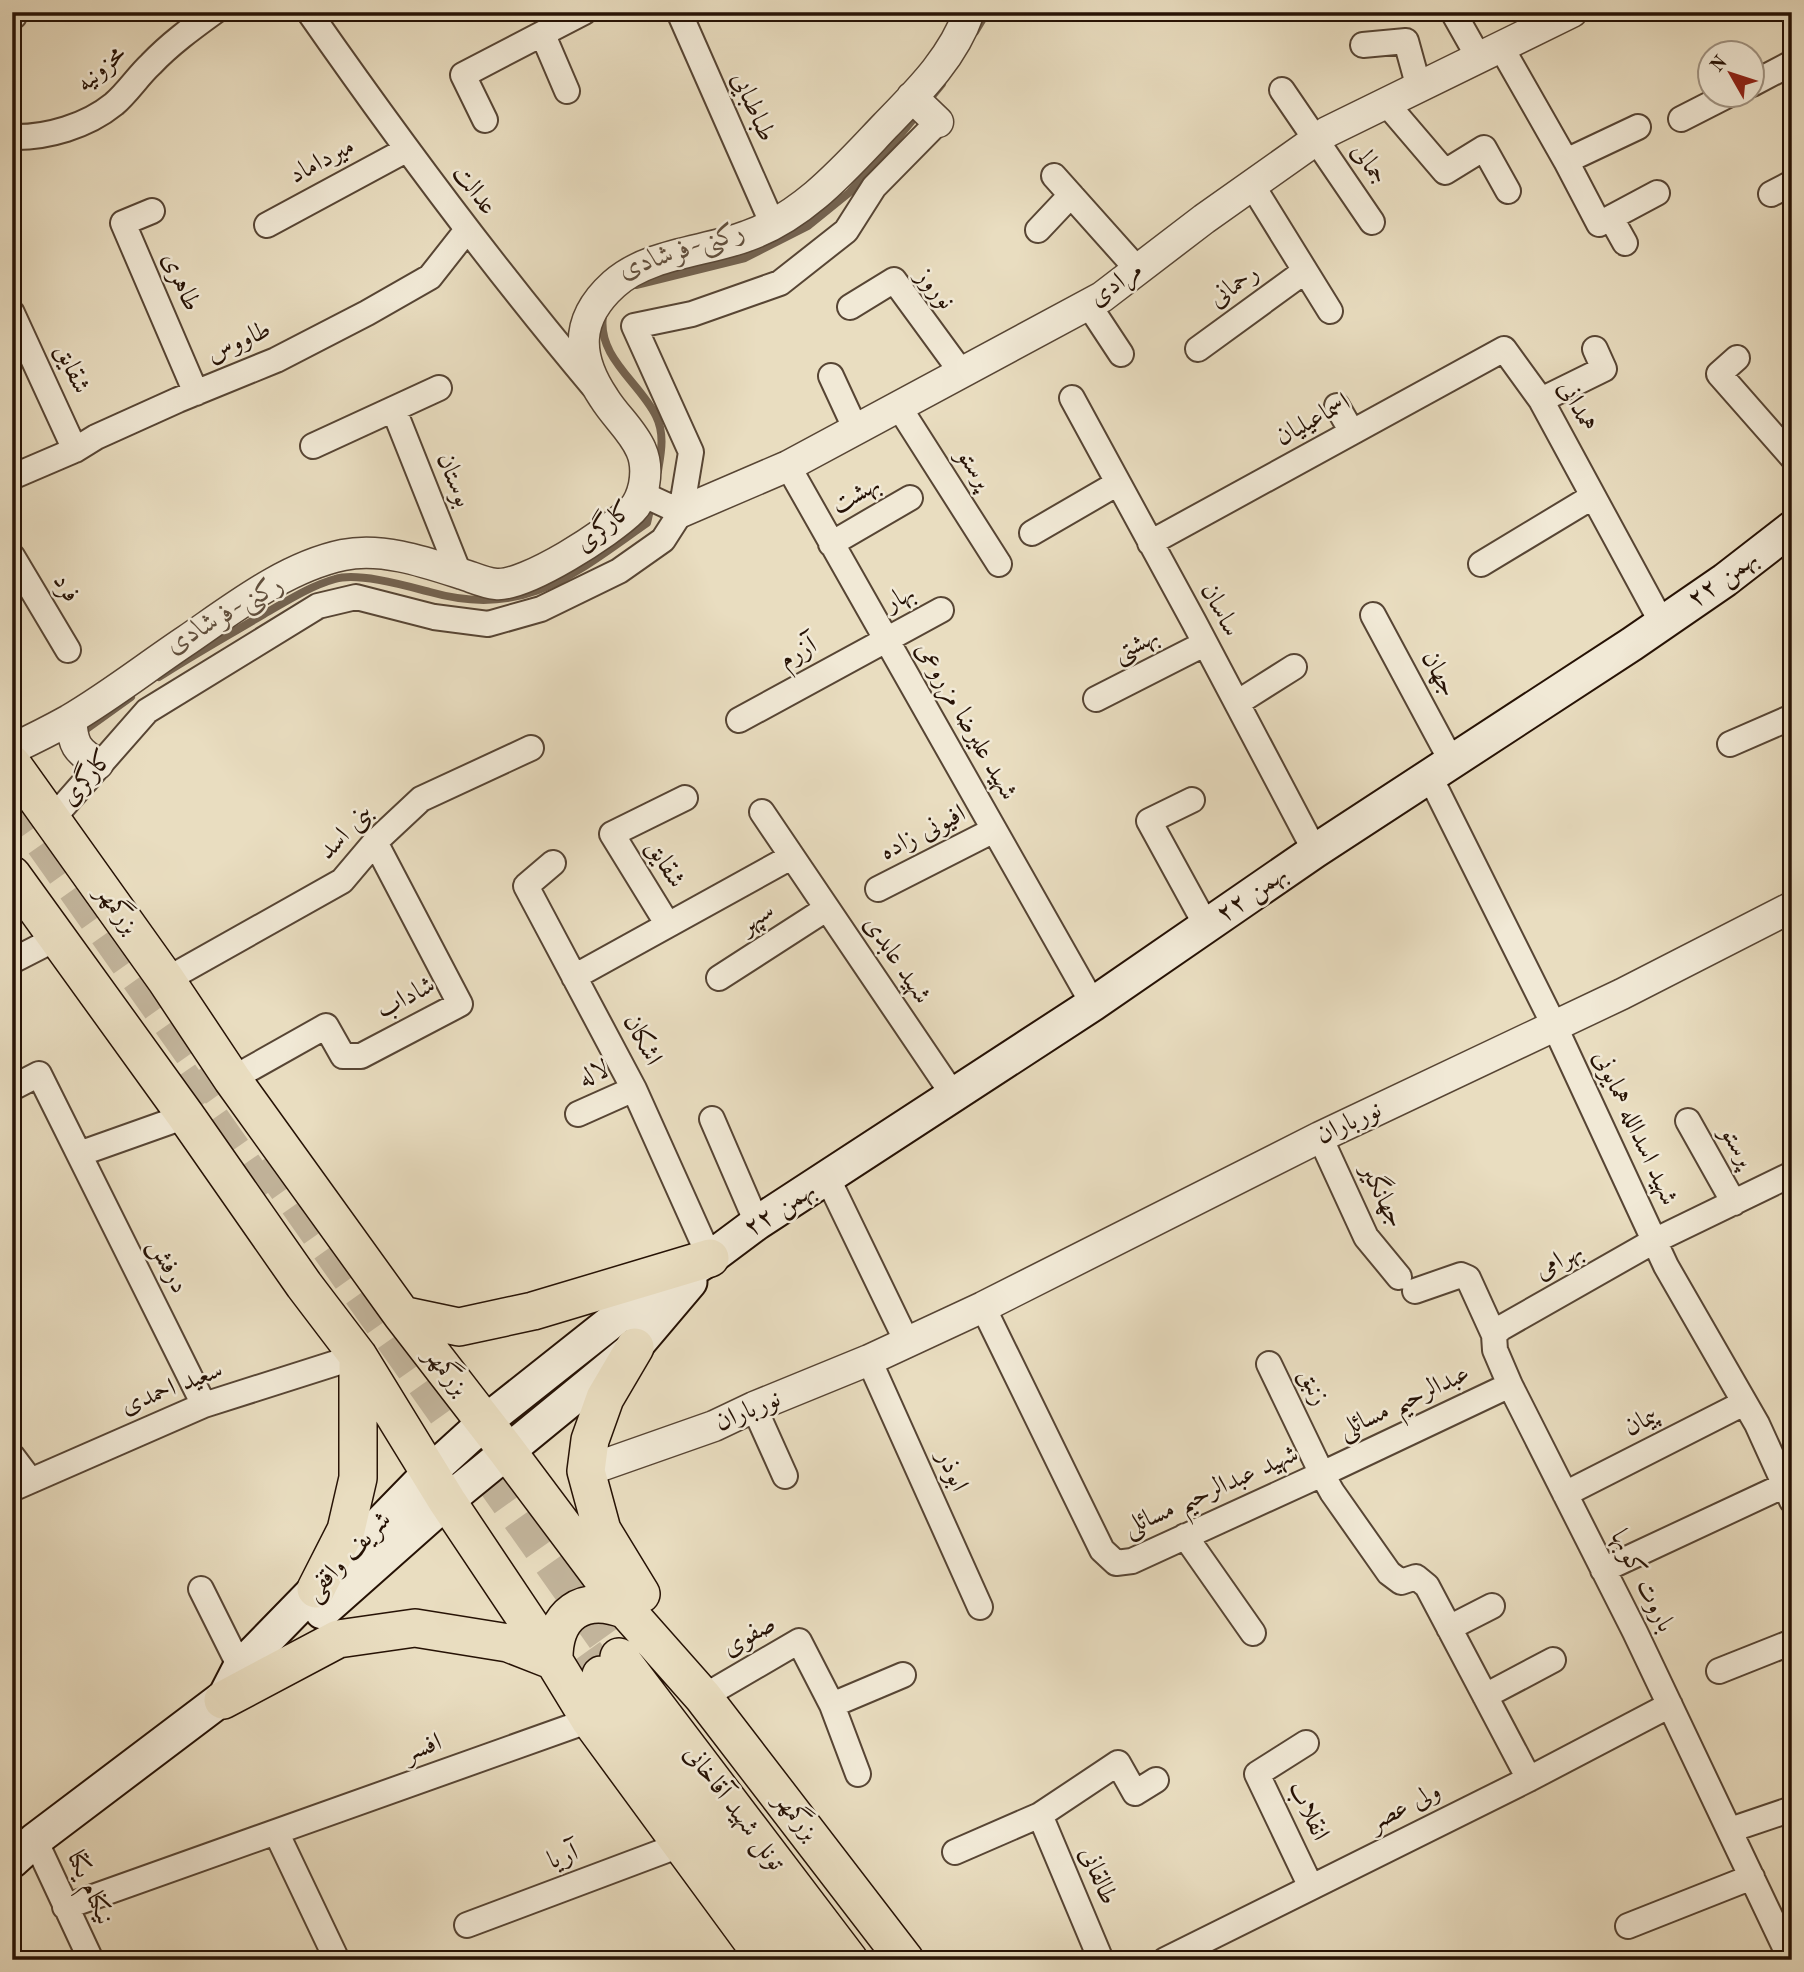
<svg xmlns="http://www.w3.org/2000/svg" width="1804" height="1972" viewBox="0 0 1804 1972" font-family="'Old Standard TT',Amiri,serif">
  <rect width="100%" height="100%" fill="#e9ddc0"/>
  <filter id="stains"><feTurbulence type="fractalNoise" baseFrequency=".00286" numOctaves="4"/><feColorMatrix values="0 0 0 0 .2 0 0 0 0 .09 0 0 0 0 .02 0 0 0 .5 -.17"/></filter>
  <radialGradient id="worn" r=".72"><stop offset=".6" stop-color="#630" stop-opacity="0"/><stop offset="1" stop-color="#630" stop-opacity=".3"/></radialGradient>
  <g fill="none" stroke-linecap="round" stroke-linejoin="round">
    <path stroke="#73624f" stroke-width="8" d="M 975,32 L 987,12
      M 636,285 L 745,258 L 808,226 L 850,192 L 897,139 L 942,84
      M 603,316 C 597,357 640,383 656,416 C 665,434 661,453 658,471
      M 159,677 C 193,655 229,635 264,614 C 287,601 310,586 335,579 C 358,572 407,586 430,592 C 525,619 574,574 647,523 L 652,501
      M 85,730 L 131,697"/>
    <path stroke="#c2b49b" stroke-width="37" stroke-dasharray="37 18" stroke-linecap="butt" d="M 12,798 L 221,1093
      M 180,1075 L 269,1202
      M 266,1158 L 619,1657
      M 553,1608 L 601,1675"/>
    <defs>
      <path id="minor" d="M 309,12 C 399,141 492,266 593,386
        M 679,12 L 773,225
        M 1453,12 L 1479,58
        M 12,14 L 14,16
        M 543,35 L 567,91
        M 1363,45 L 1406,41 L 1419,88
        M 1501,47 L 1566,161 L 1599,224 L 1657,193
        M 1752,84 L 1792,63
        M 1282,90 L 1372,222
        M 1386,103 L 1445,172 L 1484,148 L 1508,191
        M 1681,119 L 1730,94
        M 485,120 L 463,75 L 584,12
        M 12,137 C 47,138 87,126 114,104 C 128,92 138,76 151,64 C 170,44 192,28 214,12
        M 1566,161 L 1638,127
        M 1054,176 L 1138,270
        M 1252,185 L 1330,311
        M 1771,194 L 1792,183
        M 152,211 L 123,223 L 196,393
        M 1611,218 L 1625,243
        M 267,225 L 406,150
        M 1038,230 L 1071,195
        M 1088,304 L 1121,354
        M 850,307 L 894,280 L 962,373
        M 12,313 L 75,450
        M 1198,349 L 1305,271
        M 1737,358 L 1719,374 L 1792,457
        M 831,376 L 856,430
        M 1072,398 L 1194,622 L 1315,851
        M 1541,400 L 1604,369 L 1595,349
        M 1337,406 L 1352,432
        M 899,407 L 999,564
        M 394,410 L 459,573
        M 313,446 L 439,388
        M 788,466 L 1093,1004
        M 12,477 L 75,450 L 96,437 L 178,400 L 276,360 L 367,313 L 430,277 L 467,230
        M 642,494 L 681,512
        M 1032,533 L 1118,483
        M 1150,543 L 1504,349 L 1541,400 L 1662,623
        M 831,544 L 910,498
        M 12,556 L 68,650
        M 1481,564 L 1592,497
        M 1373,615 L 1452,762
        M 1096,699 L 1204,644
        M 1237,703 L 1294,667
        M 739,720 L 941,610
        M 1730,744 L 1792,717
        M 1430,777 L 1555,1027 L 1666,1266 L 1757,1424 L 1792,1501
        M 1192,800 L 1149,821 L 1206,925
        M 762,812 L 954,1096
        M 53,818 L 147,711 L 318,606 L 356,597 L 434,617 L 488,624 L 541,609 L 619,571 L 663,540 L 681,512 L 691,452 L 634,326 L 692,314 L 780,283 L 846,231 L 874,187 L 938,122
        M 553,863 L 526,886 L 634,1089 L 710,1258
        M 878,889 L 994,830
        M 668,925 L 612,834 L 685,798
        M 12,961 L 57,938
        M 574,977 L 791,857
        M 719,978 L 826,909
        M 166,980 L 342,881 L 375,842 L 421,799 L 531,748
        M 232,1079 L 326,1026 L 343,1056 L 361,1056 L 460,1004 L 375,842
        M 12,1088 L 39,1074 L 204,1405
        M 578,1114 L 634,1089
        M 712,1119 L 757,1223
        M 1688,1121 L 1734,1203
        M 1320,1137 L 1366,1237 L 1399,1277
        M 79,1154 L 186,1116
        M 828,1179 L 907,1342
        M 1415,1291 L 1461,1275 L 1468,1278 L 1494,1335 L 1495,1350 L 1510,1385 L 1635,1632 L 1791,1960
        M 983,1307 L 1102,1550 L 1116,1563 L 1132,1561 L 1322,1474 L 1332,1492 L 1389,1573 L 1401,1582 L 1416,1577 L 1427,1586 L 1529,1779
        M 1494,1335 L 1501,1328 L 1654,1241 L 1792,1174
        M 869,1360 L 980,1607
        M 1269,1364 L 1322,1474 L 1510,1385
        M 754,1407 L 785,1476
        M 12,1456 L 30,1480
        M 12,1489 L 204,1405 L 358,1356
        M 1565,1494 L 1744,1403
        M 1185,1536 L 1253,1633
        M 1603,1570 L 1785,1485
        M 201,1589 L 240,1667
        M 1449,1628 L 1492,1606
        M 1719,1671 L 1792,1642
        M 1485,1696 L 1553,1660
        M 703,1697 L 799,1641 L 832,1705 L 858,1774
        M 832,1705 L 903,1675
        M 1306,1743 L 1257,1774 L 1311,1887
        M 1040,1815 L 1101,1960
        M 1730,1830 L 1792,1809
        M 276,1832 L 337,1960
        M 35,1840 L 91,1960
        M 955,1852 L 1040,1815 L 1118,1763 L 1135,1793 L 1156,1780
        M 65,1907 L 590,1720
        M 467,1925 L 680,1845
        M 1628,1926 L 1752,1877
        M 1165,1960 L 1529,1779 L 1670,1705"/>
      <path id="tertiary" d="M 912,97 L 938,122
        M 681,512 L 788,466 L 1102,297 L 1204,219 L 1327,132 L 1572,12
        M 71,719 C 73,745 76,750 98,764
        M 12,749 C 31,740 51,730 69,720 C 110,696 148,666 187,640 C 235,607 286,567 343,555 C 382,547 425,562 462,574 C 472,577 484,583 496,584 C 525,587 610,532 632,510 C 638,504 642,494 644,485 C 646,474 646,461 641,450 C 633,431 615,416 604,398 C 576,356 575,319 614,284 C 649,253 705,252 747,236 C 804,216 845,168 885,126 C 918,92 953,58 969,12
        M 586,1471 L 714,1426 L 754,1407 L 869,1360 L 983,1307 L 1320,1137 L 1622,994 L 1792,907"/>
      <path id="secondary" d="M 322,1612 L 447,1501 L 635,1347 L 690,1282
        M 223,1700 L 240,1667 L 429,1473 L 485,1422 L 620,1315 L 710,1258 L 757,1223 L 1093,1004 L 1315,851 L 1632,644 L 1725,580 L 1792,528
        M 12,1861 L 35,1840 L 240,1685"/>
      <path id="primary" d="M 12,764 L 166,980 L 232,1079 L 402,1315 L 507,1451 L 626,1610 L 703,1697 L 905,1960
        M 12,875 L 186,1116 L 304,1285 L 358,1356 L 447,1501 L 554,1661 L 590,1720 L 766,1960
        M 402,1315 L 459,1327 L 533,1311 L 710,1258
        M 635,1347 L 605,1398 L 590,1440 L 586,1471 L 602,1530 L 641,1594
        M 316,1589 L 346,1530 L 358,1478 L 358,1356
        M 619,1657 L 849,1960
        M 601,1675 L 812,1960
        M 223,1700 L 338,1639 L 415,1628 L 508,1643 L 554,1661 C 553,1614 583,1593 626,1610"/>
    </defs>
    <use href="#minor" stroke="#574534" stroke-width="28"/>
    <use href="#tertiary" stroke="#574534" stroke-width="33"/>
    <use href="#secondary" stroke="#261205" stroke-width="37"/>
    <use href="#primary" stroke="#261205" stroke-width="40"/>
    <use href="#minor" stroke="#f1e9d6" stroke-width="24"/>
    <use href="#tertiary" stroke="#f1e9d6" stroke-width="30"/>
    <use href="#secondary" stroke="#f1e9d6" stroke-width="33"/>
    <use href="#primary" stroke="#e9ddc0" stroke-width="37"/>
  </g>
  <g text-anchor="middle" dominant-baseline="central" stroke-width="5" stroke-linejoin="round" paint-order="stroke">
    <g font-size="26" fill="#261205" stroke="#f1e9d6">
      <text transform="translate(101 69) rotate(-42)">محزونیه</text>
      <text transform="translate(753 107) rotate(66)">طباطبایی</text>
      <text transform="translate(322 161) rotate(-28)">میرداماد</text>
      <text transform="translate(1369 164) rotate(56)">جمالی</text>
      <text transform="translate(474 190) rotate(52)">عدالت</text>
      <text transform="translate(181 282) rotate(67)">طاهری</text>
      <text transform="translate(1116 284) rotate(-35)">مرادی</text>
      <text transform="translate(1234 286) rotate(-36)">رحمانی</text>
      <text transform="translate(935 289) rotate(50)">نوروز</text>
      <text transform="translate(239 342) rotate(-24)">طاووس</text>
      <text transform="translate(72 369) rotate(66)">شقایق</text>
      <text transform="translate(1577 406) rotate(61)">همدانی</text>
      <text transform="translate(1313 420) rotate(-29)">اسماعیلیان</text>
      <text transform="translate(974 469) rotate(58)">پرستو</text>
      <text transform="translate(454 480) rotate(68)">بوستان</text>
      <text transform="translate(856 495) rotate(-30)">بهشت</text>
      <text transform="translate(604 527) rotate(-39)">کارگری</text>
      <text transform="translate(1723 579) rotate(-36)">۲۲ بهمن</text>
      <text transform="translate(66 588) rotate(59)">فرد</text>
      <text transform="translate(900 598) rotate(-28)">بهار</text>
      <text transform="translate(1220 610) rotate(62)">ساسان</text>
      <text transform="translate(1136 645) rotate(-27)">بهشتی</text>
      <text transform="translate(798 653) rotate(-29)">آزرم</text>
      <text transform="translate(1439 674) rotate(62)">جهان</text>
      <text transform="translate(966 721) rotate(60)">شهید علیرضا مزروعی</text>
      <text transform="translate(87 778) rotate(-49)">کارگری</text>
      <text transform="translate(346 832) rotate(-46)">بنی اسد</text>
      <text transform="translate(923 833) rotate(-27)">افیونی زاده</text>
      <text transform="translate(665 864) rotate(58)">شقایق</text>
      <text transform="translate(1252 894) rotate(-35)">۲۲ بهمن</text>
      <text transform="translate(117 910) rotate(55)">بزرگمهر</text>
      <text transform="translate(757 918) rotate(-33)">سپهر</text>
      <text transform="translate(897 960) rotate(56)">شهید عابدی</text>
      <text transform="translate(406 998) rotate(-28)">شاداب</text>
      <text transform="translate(642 1040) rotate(62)">اشکان</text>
      <text transform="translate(594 1074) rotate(-24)">لاله</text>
      <text transform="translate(1349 1123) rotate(-25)">نورباران</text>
      <text transform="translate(1635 1128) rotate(65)">شهید اسدالله همایونی</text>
      <text transform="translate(1737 1147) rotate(61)">پرستو</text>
      <text transform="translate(1382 1196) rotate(63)">جهانگیر</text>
      <text transform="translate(780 1209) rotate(-33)">۲۲ بهمن</text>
      <text transform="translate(1559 1261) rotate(-29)">بهرامی</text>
      <text transform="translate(168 1266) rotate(63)">درفش</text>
      <text transform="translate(446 1372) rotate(52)">بزرگمهر</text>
      <text transform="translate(1313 1387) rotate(64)">زنبق</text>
      <text transform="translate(172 1388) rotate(-21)">سعید احمدی</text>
      <text transform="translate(1404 1402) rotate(-25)">عبدالرحیم مسائلی</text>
      <text transform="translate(748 1411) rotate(-23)">نورباران</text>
      <text transform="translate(1641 1422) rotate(-27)">پیمان</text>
      <text transform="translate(952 1471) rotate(66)">ابوذر</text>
      <text transform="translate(1211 1491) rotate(-24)">شهید عبدالرحیم مسائلی</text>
      <text transform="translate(348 1556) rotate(-46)">شریف واقفی</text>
      <text transform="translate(1642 1581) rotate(63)">باروت کوبها</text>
      <text transform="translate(749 1636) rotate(-30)">صفوی</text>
      <text transform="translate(423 1748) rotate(-20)">افسر</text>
      <text transform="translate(1405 1807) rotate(-27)">ولی عصر</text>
      <text transform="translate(734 1808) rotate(53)">تونل شهید آقاخانی</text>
      <text transform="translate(1308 1811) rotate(64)">انقلاب</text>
      <text transform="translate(796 1817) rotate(52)">بزرگمهر</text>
      <text transform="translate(563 1857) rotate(-21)">آریا</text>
      <text transform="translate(1098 1876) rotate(67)">طالقانی</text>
      <text transform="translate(90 1888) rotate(65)">نیکنام یکتا</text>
    </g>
    <g font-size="28" font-style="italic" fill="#604e3c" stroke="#f1e9d6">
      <text transform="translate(682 251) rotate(-18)">رکنی-فرشادی</text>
      <text transform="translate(225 615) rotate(-30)">رکنی-فرشادی</text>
    </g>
  </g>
  <rect width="1804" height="1972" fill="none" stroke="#e9ddc0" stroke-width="42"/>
  <rect x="14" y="14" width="1776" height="1944" fill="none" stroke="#261205" stroke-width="3.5"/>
  <rect x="21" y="21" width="1762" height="1930" fill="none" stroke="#261205" stroke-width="2"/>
  <g transform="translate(1731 74) rotate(309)"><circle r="33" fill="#f1e9d6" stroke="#a09382" stroke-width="2"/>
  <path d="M0-5L12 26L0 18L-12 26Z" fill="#8f2418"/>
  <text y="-10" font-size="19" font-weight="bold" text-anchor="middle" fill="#261205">N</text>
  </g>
  <rect width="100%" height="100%" filter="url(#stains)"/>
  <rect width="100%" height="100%" fill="url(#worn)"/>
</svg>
